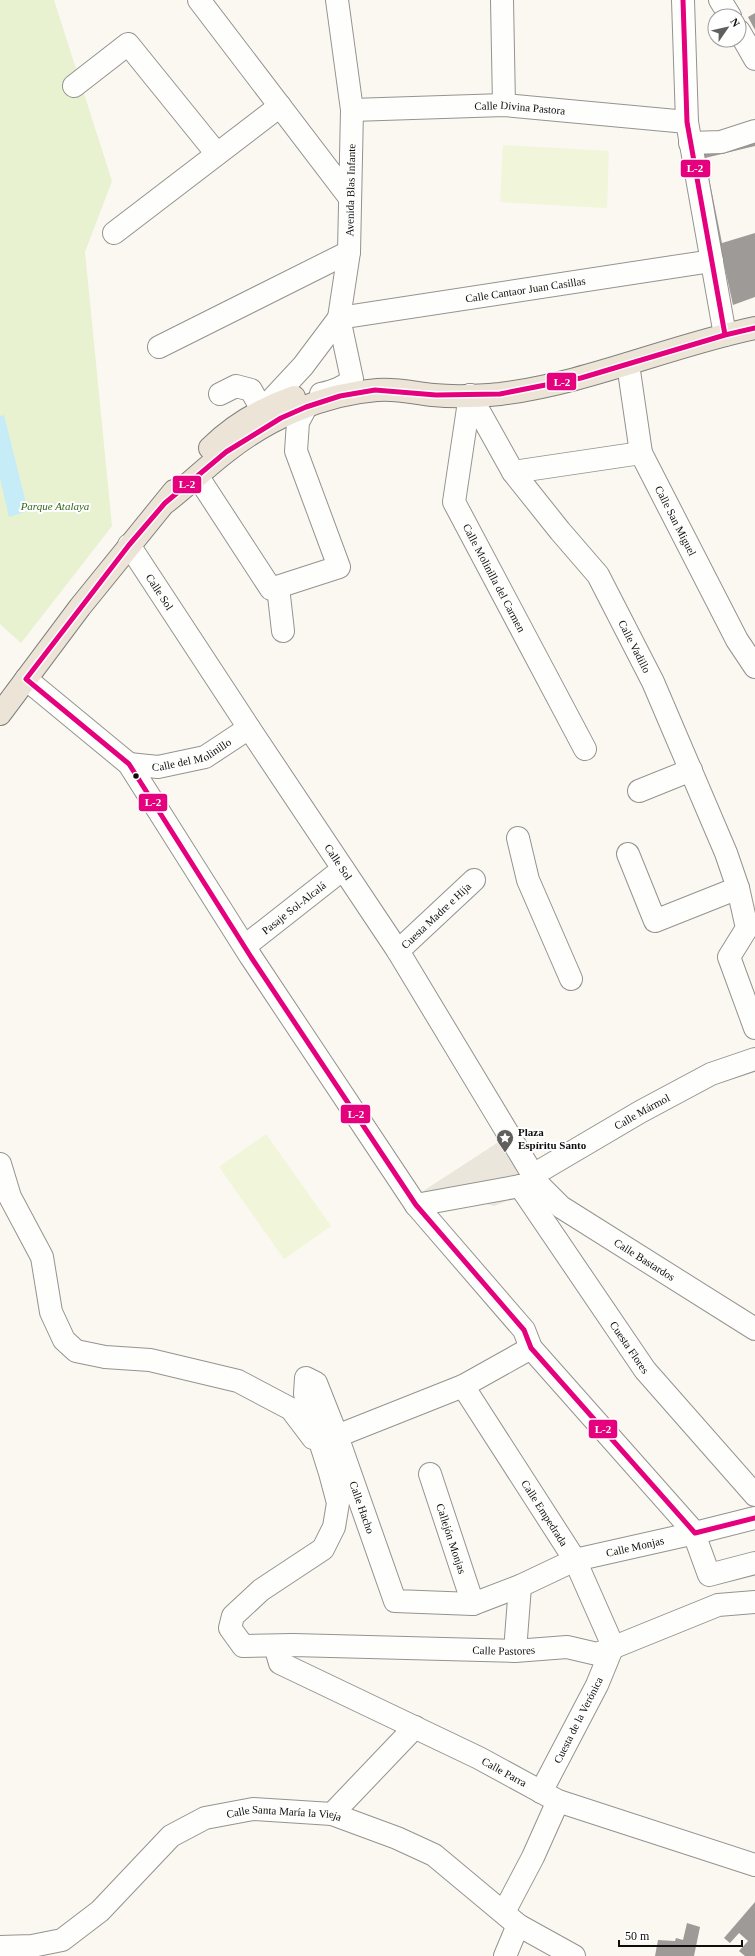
<svg xmlns="http://www.w3.org/2000/svg" width="755" height="1956" viewBox="0 0 755 1956" font-family="'Times New Roman',serif">
  <rect width="100%" height="100%" fill="#fbf8f1"/>
  <path fill="#e8f1d0" d="M 0,0 L 54,0 L 112,181 L 85,252 L 112,526 L 21,643 L 0,624 Z"/>
  <path fill="#f1f5da" d="M 503,145 L 609,151 L 607,208 L 500,202 Z
    M 266,1134 L 331,1226 L 284,1259 L 219,1167 Z"/>
  <path fill="#ebe6dc" d="M 514,1132 L 542,1175 L 513,1199 L 494,1206 L 483,1203 L 449,1204 L 433,1218 L 414,1197 Z"/>
  <path fill="#c6ecf7" d="M 4,415 L 28,511 L 9,517 L 0,478 L 0,416 Z"/>
  <path fill="#9e9a97" d="M 755,13 L 755,30 L 748,17 Z
    M 755,143 L 755,146 L 705,158 L 722,243 L 755,233 L 755,297 L 733,305 L 700,155 Z
    M 755,1902 L 755,1956 L 745,1956 L 739,1951 L 748,1941 L 739,1933 L 730,1943 L 724,1938 Z
    M 687,1923 L 700,1927 L 694,1956 L 655,1956 L 658,1940 L 675,1941 L 676,1938 L 683,1940 Z"/>
  <g fill="none" stroke-linecap="round" stroke-linejoin="round">
    <defs>
      <g id="minor">
        <path d="M 199,0 L 350,198"/>
        <path d="M 502,0 L 504,105"/>
        <path d="M 683,0 L 687,122 L 725,335"/>
        <path d="M 720,0 L 730,16"/>
        <path d="M 739,31 L 755,59"/>
        <path d="M 74,86 L 128,44 L 217,154"/>
        <path id="s1" d="M 352,110 L 504,105 L 687,122"/>
        <path d="M 690,143 L 721,142 L 755,131"/>
        <path d="M 114,233 L 280,106"/>
        <path d="M 159,347 L 349,252"/>
        <path id="s2" d="M 628,364 L 641,453 L 737,640 L 755,667"/>
        <path id="s3" d="M 220,394 L 236,386 L 251,390 L 262,410 L 303,366 L 339,318 L 712,261"/>
        <path id="s4" d="M 321,394 C 333,391 344,388 352,379 L 339,318 L 349,252 L 352,110 L 337,0"/>
        <path id="s5" d="M 470,395 L 513,472 L 560,531 L 598,575 L 653,682 L 726,853 L 738,888 L 747,928 L 729,957 L 755,1028"/>
        <path id="s6" d="M 470,395 L 454,502 L 585,749"/>
        <path d="M 513,472 L 641,453"/>
        <path d="M 198,477 L 271,589 L 339,567 L 296,451 L 298,422 L 306,407"/>
        <path id="s7" d="M 129,545 L 249,728 L 398,951 L 539,1185 L 561,1207 L 755,1329"/>
        <path d="M 278,587 L 283,631"/>
        <path d="M 26,679 L 129,764 L 251,957 L 416,1205 L 524,1330 L 531,1348 L 695,1533"/>
        <path id="s8" d="M 129,764 L 158,767 L 205,757 L 249,728"/>
        <path d="M 639,791 L 691,770"/>
        <path d="M 518,838 L 528,880 L 571,979"/>
        <path d="M 628,854 L 655,921 L 738,888"/>
        <path id="s9" d="M 245,946 L 343,869"/>
        <path id="s10" d="M 398,951 L 474,880"/>
        <path d="M 0,1164 L 10,1197 L 42,1257 L 51,1312 L 64,1340 L 76,1351 L 105,1357 L 150,1360 L 238,1381 L 291,1409 L 313,1438"/>
        <path id="s11" d="M 533,1175 L 640,1112 L 711,1074 L 755,1059"/>
        <path id="s12" d="M 520,1186 L 645,1370 L 755,1495"/>
        <path d="M 416,1205 L 520,1186 L 535,1185"/>
        <path id="s13" d="M 531,1348 L 463,1386 L 337,1436 L 395,1601 L 473,1604 L 520,1586 L 575,1560 L 695,1533 L 755,1518"/>
        <path id="s14" d="M 463,1386 L 575,1560 L 613,1646 L 597,1685 L 541,1792"/>
        <path id="s15" d="M 337,1436 L 316,1383 L 306,1378 L 305,1394 L 330,1473 L 338,1503 L 334,1527 L 323,1549 L 261,1590 L 233,1616 L 230,1628 L 243,1646 L 293,1645 L 515,1651 L 567,1647 L 597,1654 L 718,1605 L 755,1602"/>
        <path id="s16" d="M 430,1474 L 473,1604"/>
        <path d="M 697,1542 L 709,1575 L 755,1563"/>
        <path id="s17" d="M 275,1646 L 280,1663 L 479,1758 L 558,1801 L 755,1865"/>
        <path d="M 515,1651 L 520,1586"/>
        <path d="M 332,1814 L 415,1727"/>
        <path d="M 504,1912 L 533,1857 L 558,1801"/>
        <path id="s18" d="M 0,1947 L 32,1946 L 62,1940 L 100,1911 L 171,1836 L 205,1818 L 253,1809 L 332,1814 L 397,1838 L 434,1855 L 518,1925 L 574,1956"/>
        <path d="M 505,1956 L 518,1925"/>
      </g>
      <path id="major" d="M 210,448 C 234,424 263,408 294,397
        M 165,503 C 186,487 205,468 226,452 C 267,419 323,394 377,390 C 395,388 415,393 433,395 C 453,397 480,396 500,394 C 588,383 669,346 755,328
        M 0,714 L 80,607 L 174,491"/>
    </defs>
    <use href="#minor" stroke="#949390" stroke-width="24"/>
    <use href="#major" stroke="#81807d" stroke-width="24"/>
    <use href="#minor" stroke="#fefefd" stroke-width="22"/>
    <use href="#major" stroke="#ede4d8" stroke-width="22"/>
    <defs>
      <path id="bus-1" d="M 683,0 L 687,122 L 725,335
        M 755,328 L 725,335 L 581,378 L 500,394 L 436,395 L 375,390 L 340,396 L 306,407 L 281,418 L 226,452 L 165,503 L 129,545 L 26,679 L 129,764 L 251,957 L 416,1205 L 524,1330 L 531,1348 L 695,1533 L 755,1518"/>
    </defs>
    <use href="#bus-1" stroke="#fff" stroke-width="8"/>
    <use href="#bus-1" stroke="#e5007d" stroke-width="5"/>
  </g>
  <defs>
    <symbol id="sight-pin" viewBox="-11 -11 22 30"><path d="M0 17L-7.5 6A9.5 9.5 0 1 1 7.5 6Z" fill="#605f5d" stroke="#fff"/><path d="M0-6L1.8-2.2L6-1.7L2.9 1.2L3.7 5.4L0 3.3L-3.7 5.4L-2.9 1.2L-6-1.7L-1.8-2.2Z" fill="#fff"/></symbol>
  </defs>
  <g fill-rule="evenodd">
    <use href="#sight-pin" x="495" y="1128" width="20" height="27"/>
  </g>
  <circle fill="#0d0d0d" stroke="#fff" stroke-width="1.5" cx="136" cy="776" r="3.5"/>
  <g text-anchor="middle" dominant-baseline="central" stroke-width="4" stroke-linejoin="round" paint-order="stroke">
    <g font-size="11" fill="#0d0d0d" stroke="#fff">
      <text stroke="none"><textPath href="#s1" startOffset="168">Calle Divina Pastora</textPath></text>
      <text stroke="none"><textPath href="#s4" startOffset="226">Avenida Blas Infante</textPath></text>
      <text stroke="none"><textPath href="#s3" startOffset="365">Calle Cantaor Juan Casillas</textPath></text>
      <text stroke="none"><textPath href="#s2" startOffset="166">Calle San Miguel</textPath></text>
      <text stroke="none"><textPath href="#s6" startOffset="194">Calle Molinilla del Carmen</textPath></text>
      <text stroke="none"><textPath href="#s7" startOffset="56">Calle Sol</textPath></text>
      <text stroke="none"><textPath href="#s5" startOffset="302">Calle Vadillo</textPath></text>
      <text stroke="none"><textPath href="#s8" startOffset="65">Calle del Molinillo</textPath></text>
      <text stroke="none"><textPath href="#s7" startOffset="380">Calle Sol</textPath></text>
      <text stroke="none"><textPath href="#s9" startOffset="62">Pasaje Sol-Alcalá</textPath></text>
      <text stroke="none"><textPath href="#s10" startOffset="52">Cuesta Madre e Hija</textPath></text>
      <text stroke="none"><textPath href="#s11" startOffset="126">Calle Mármol</textPath></text>
      <text stroke="none"><textPath href="#s7" startOffset="890">Calle Bastardos</textPath></text>
      <text stroke="none"><textPath href="#s12" startOffset="195">Cuesta Flores</textPath></text>
      <text stroke="none"><textPath href="#s13" startOffset="289">Calle Hacho</textPath></text>
      <text stroke="none"><textPath href="#s14" startOffset="151">Calle Empedrada</textPath></text>
      <text stroke="none"><textPath href="#s16" startOffset="68">Callejón Monjas</textPath></text>
      <text stroke="none"><textPath href="#s13" startOffset="639">Calle Monjas</textPath></text>
      <text stroke="none"><textPath href="#s15" startOffset="655">Calle Pastores</textPath></text>
      <text transform="translate(578 1720) rotate(-63)">Cuesta de la Verónica</text>
      <text stroke="none"><textPath href="#s17" startOffset="267">Calle Parra</textPath></text>
      <text stroke="none"><textPath href="#s18" startOffset="332">Calle Santa María la Vieja</textPath></text>
    </g>
    <g font-size="11" font-style="italic" fill="#34681a" stroke="#fff">
      <text x="55" y="506">Parque Atalaya</text>
    </g>
    <g font-size="11" font-weight="bold" fill="#0d0d0d" stroke="#fff" text-anchor="start">
      <text x="518" y="1132">Plaza<tspan x="518" dy="13">Espíritu Santo</tspan></text>
    </g>
  </g>
  <g stroke="#fff" stroke-width="1.5">
    <rect x="680" y="159" width="31" height="19" rx="4" fill="#e5007d"/>
    <rect x="546" y="372" width="31" height="19" rx="4" fill="#e5007d"/>
    <rect x="172" y="475" width="30" height="19" rx="4" fill="#e5007d"/>
    <rect x="138" y="793" width="30" height="19" rx="4" fill="#e5007d"/>
    <rect x="340" y="1104" width="31" height="20" rx="4" fill="#e5007d"/>
    <rect x="588" y="1419" width="30" height="20" rx="4" fill="#e5007d"/>
  </g>
  <g font-size="11" text-anchor="middle" font-weight="bold" fill="#fff">
    <text x="695" y="172">L-2</text>
    <text x="562" y="386">L-2</text>
    <text x="187" y="488">L-2</text>
    <text x="153" y="806">L-2</text>
    <text x="356" y="1118">L-2</text>
    <text x="603" y="1433">L-2</text>
  </g>
  <g transform="translate(727 28) rotate(56)"><circle r="19" fill="#ffffff" stroke="#9e9e9e"/>
  <path d="M0-3L7 15L0 10L-7 15Z" fill="#605f5d"/>
  <text y="-6" font-size="11" font-weight="bold" text-anchor="middle" fill="#0d0d0d">N</text>
  </g>
  <path d="M619 1940v6h123v-6" fill="none" stroke="#0d0d0d" stroke-width="2"/>
  <text x="625" y="1940" font-size="12" fill="#0d0d0d" stroke="#ffffff" stroke-width="3" paint-order="stroke">50 m</text>
</svg>
